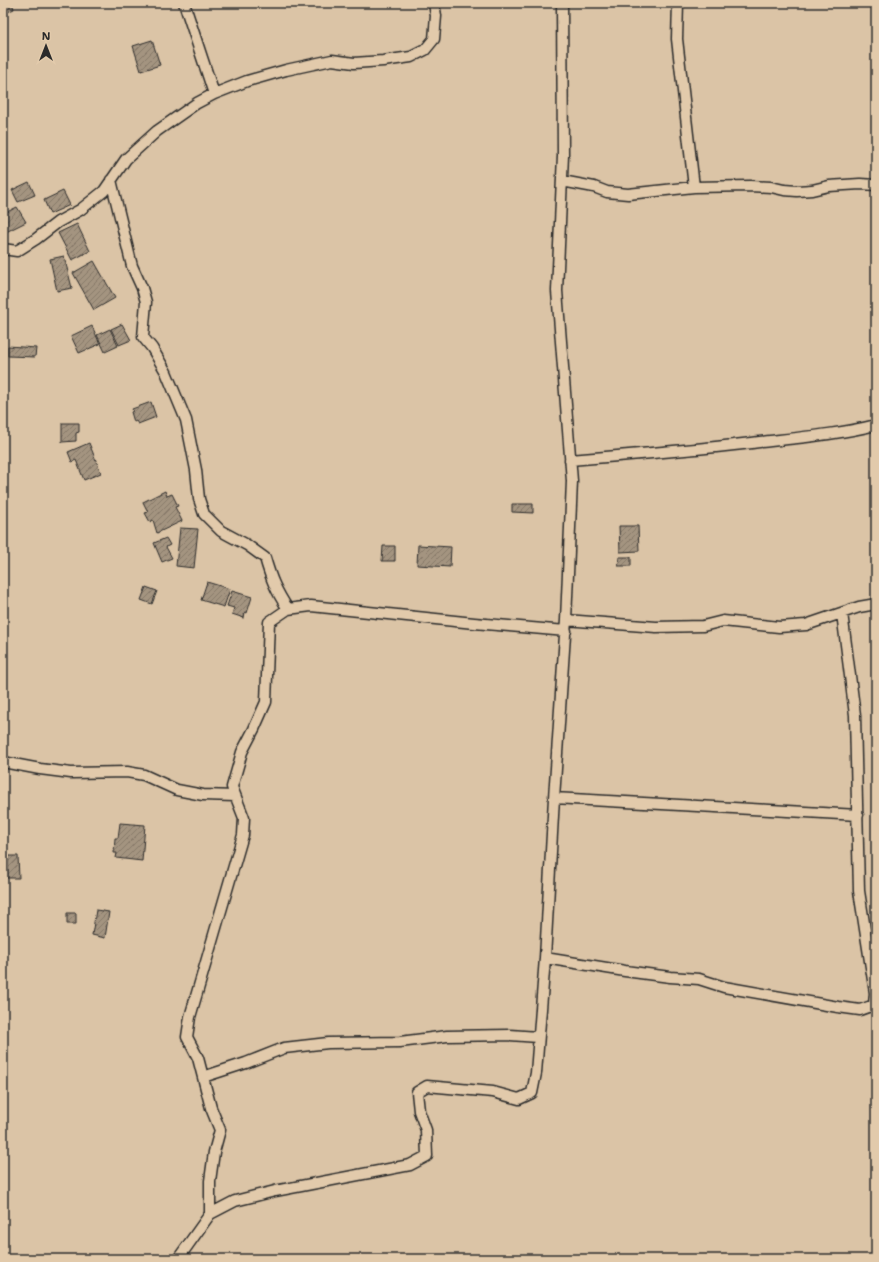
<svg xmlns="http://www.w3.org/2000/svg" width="879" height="1262" viewBox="0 0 879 1262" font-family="'Shantell Sans',sans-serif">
  <defs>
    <pattern id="building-hatch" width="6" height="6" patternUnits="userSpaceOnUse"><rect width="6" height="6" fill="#a49480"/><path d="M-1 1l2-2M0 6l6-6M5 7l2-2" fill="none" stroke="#867969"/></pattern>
  </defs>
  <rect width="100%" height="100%" fill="#dbc4a6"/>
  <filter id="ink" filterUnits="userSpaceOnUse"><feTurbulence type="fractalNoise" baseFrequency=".025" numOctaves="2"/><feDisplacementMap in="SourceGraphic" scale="8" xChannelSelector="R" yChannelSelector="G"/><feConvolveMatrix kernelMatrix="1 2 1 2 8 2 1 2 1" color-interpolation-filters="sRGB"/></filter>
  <g filter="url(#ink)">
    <path fill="url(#building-hatch)" stroke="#2b2b2b" d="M 3,3 L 12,3 L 14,9 L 3,14 Z
      M 152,40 L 160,65 L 141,71 L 133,46 Z
      M 29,182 L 35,195 L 18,202 L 12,190 Z
      M 63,191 L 70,205 L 50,214 L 44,200 Z
      M 17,207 L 26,222 L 4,233 L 3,231 L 3,214 Z
      M 77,224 L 90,251 L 72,260 L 58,233 Z
      M 64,256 L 72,288 L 57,291 L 50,259 Z
      M 94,261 L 115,298 L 94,310 L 73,273 Z
      M 122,324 L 131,340 L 119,345 L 111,329 Z
      M 92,326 L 100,344 L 79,353 L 71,336 Z
      M 110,329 L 118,346 L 105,352 L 97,335 Z
      M 8,346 L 36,348 L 35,357 L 8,356 Z
      M 151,402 L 156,417 L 138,424 L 136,421 L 134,422 L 131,412 L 133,411 L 132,409 Z
      M 62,423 L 79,423 L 79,432 L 76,433 L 76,441 L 62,442 Z
      M 89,443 L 101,473 L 84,480 L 76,460 L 72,462 L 68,452 Z
      M 165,491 L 167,496 L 172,494 L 178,506 L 175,507 L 182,521 L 157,533 L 153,520 L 150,522 L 145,513 L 148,512 L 143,502 Z
      M 512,504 L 533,504 L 533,513 L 512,512 Z
      M 619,526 L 638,526 L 639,551 L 620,552 Z
      M 180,528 L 198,529 L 194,568 L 176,566 Z
      M 166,538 L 170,545 L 166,547 L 172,558 L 162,562 L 154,543 Z
      M 418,545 L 451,547 L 450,567 L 417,565 Z
      M 383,546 L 395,546 L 395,561 L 382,561 Z
      M 619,557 L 631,557 L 631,566 L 618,566 Z
      M 207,582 L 230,589 L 224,607 L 201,600 Z
      M 146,587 L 157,591 L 152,604 L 141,600 Z
      M 232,591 L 252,597 L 247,613 L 245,612 L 244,618 L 232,614 L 234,608 L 227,606 Z
      M 120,823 L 145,825 L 142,861 L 116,858 L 117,853 L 114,853 L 115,838 L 118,838 Z
      M 3,856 L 18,856 L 19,878 L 3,878 Z
      M 96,910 L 109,912 L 105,938 L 92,935 Z
      M 67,913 L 76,913 L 76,924 L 67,924 Z"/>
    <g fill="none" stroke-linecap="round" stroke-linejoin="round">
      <defs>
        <path id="minor" d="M 184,3 L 214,94
          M 678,3 L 677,39 L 694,187
          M 111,180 L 132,266 L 142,288 L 146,302 L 143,337 L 152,348 L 166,372 L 186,420 L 196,470 L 199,499 L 204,514 L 221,531 L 247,545 L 265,558 C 271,579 276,591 288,609
          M 562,181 L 594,187 L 607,192 L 628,194 L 694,187 L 750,186 L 771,187 L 784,190 L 797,191 L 812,190 L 829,186 L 860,184 L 876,185
          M 3,249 L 17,251 L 36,239 L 58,222 L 80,210 L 104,191 L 126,159 L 157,131 L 197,103 L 214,94 L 247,81 L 286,70 L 332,60 L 354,63 L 383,61 L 411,57 L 425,50 L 434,39 L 436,16 L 434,3
          M 570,460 C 631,455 692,450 752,443 C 794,438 836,435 876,425
          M 566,620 L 656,627 L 703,626 L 723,621 L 779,627 L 806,625 L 859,607 L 876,604
          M 3,762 L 40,769 L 71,773 L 127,772 L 144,775 L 177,790 L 203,795 L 235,796
          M 554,798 L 858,815
          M 545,958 L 625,971 L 670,977 L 699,979 L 724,987 L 838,1007 L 860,1010 L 874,1005 L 875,993 L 859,891 L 855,715 L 842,613
          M 203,1077 L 246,1063 L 284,1048 L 328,1043 L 400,1042 L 447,1036 L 510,1035 L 538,1037
          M 210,1214 L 210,1181 L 214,1152 L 220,1130 L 211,1108 L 198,1058 L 187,1037 L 190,1017 L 243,835 L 244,818 L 232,787 L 242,752 L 254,729 L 266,702 L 269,622 L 288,609 L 311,606 L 474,623 L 566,631
          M 178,1259 L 210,1214 L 235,1201 L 275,1191 L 410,1165 L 427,1156 L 426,1130 L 419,1111 L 417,1092 L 427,1086 L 493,1092 L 519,1099 L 532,1093 L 536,1073 L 545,958 L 554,798 L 566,620 L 572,481 L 557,291 L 563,155 L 562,3"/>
      </defs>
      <use href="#minor" stroke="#2b2b2b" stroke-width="13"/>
      <use href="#minor" stroke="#e2caab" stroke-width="10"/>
    </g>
  </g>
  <rect width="879" height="1262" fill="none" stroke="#e2caab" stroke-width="16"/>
  <rect x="8" y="8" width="863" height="1246" fill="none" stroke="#2b2b2b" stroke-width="1.5" filter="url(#ink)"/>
  <g transform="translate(46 46)" stroke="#e2caab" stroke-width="3" paint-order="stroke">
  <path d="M0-3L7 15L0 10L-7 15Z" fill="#2b2b2b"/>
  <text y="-6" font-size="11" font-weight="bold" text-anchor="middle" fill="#2b2b2b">N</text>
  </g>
</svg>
